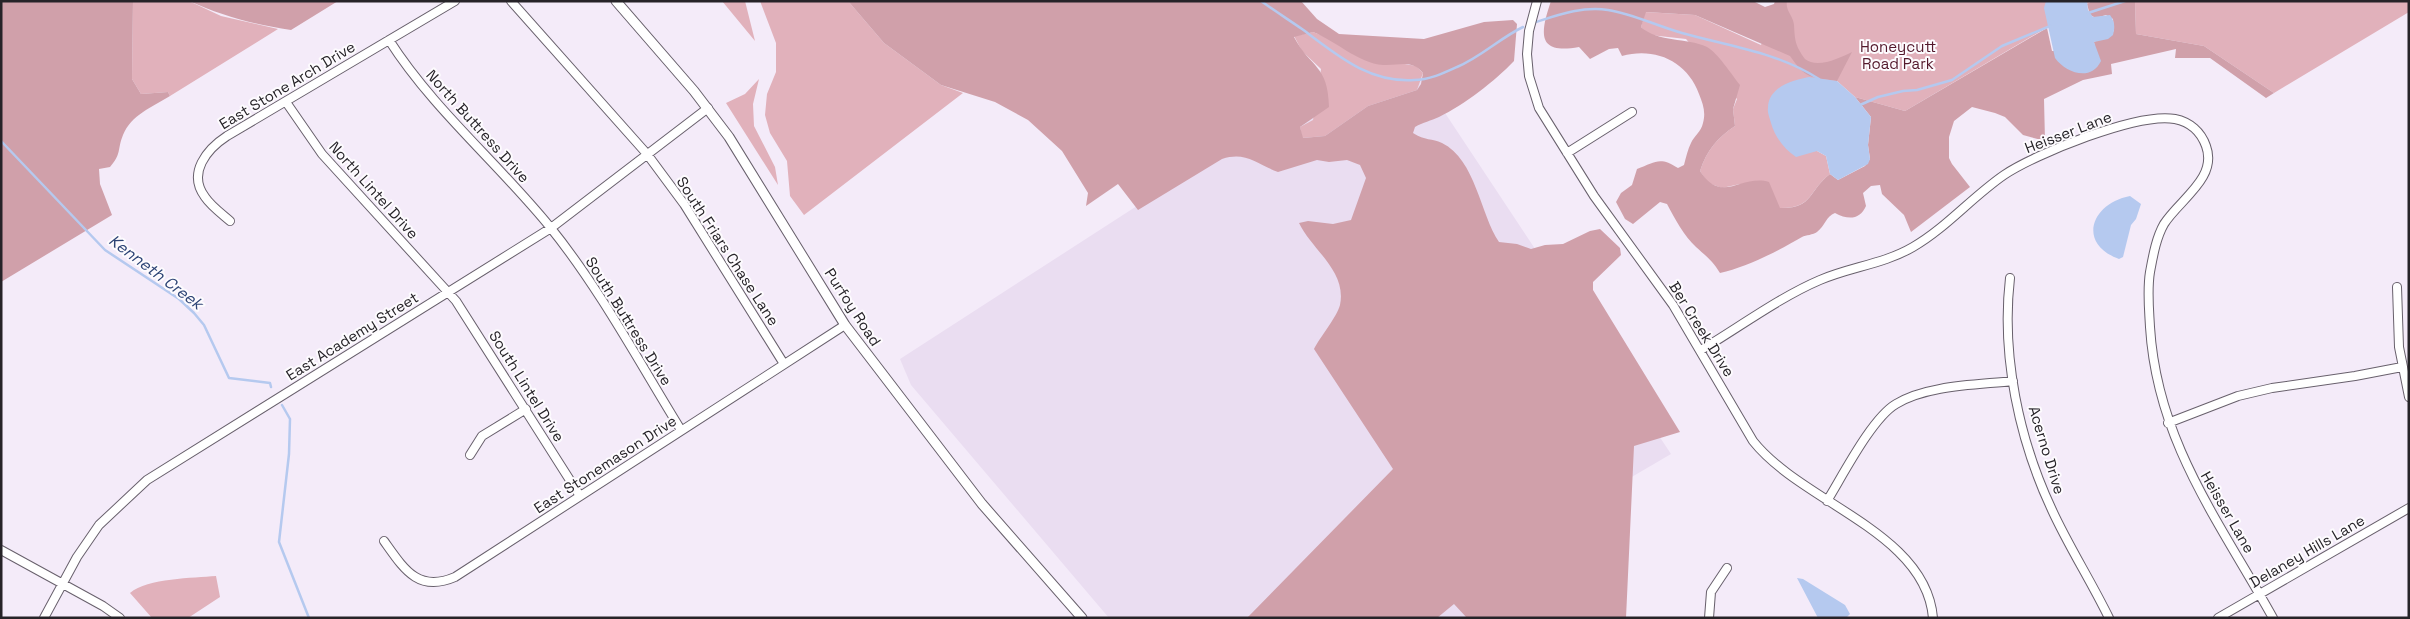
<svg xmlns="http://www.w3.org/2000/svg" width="2410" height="619" viewBox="0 0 2410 619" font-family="'Space Grotesk',sans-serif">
  <rect width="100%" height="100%" fill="#f4ebf9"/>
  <path fill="#eaddf1" d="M 1398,42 L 1671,454 L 1454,581 L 1477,618 L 1109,618 L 911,385 L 900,359 L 1222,151 Z"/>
  <path fill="#e1b1bb" d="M 133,1 L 189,1 L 221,16 L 278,29 L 170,96 L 168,92 L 141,94 L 132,79 Z
    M 722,1 L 745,1 L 755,41 Z
    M 760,1 L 848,1 L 884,43 L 941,85 L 963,93 L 804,215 L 790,196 L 787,161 L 770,133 L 765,115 L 767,94 L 776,72 L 776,43 Z
    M 1777,1 L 2092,1 L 1905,111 L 1855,97 L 1837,81 L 1817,151 L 1826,156 L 1830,174 C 1808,191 1813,209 1779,208 L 1774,197 L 1740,184 L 1722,188 L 1708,183 L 1700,171 C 1707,150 1717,138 1735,126 L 1733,109 L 1737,99 L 1686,39 L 1650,35 L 1641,27 L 1645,12 L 1695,15 L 1761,45 Z
    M 2135,1 L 2409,1 L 2409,12 L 2274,93 L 2204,46 L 2136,34 Z
    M 1313,32 L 1328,38 L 1355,55 L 1416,66 L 1423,73 L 1417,90 L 1368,106 L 1325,136 L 1302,138 L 1300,127 L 1313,120 L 1321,69 L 1302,51 L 1294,36 Z
    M 759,79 L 753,104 L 754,126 L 775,167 L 778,185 L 726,103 L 745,94 Z
    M 216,576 L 220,597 L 188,618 L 152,618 L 130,593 C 148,578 193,578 216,576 Z"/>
  <path fill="#d0a0aa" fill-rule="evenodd" d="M 1,1 L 133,1 L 132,79 L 141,94 L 168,92 L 170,96 C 152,107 131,115 123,135 C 117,150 122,153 110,167 L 99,169 L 100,184 L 112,215 L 1,282 Z
    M 189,1 L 338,1 L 291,30 C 255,25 223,16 189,1 Z
    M 848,1 L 1301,1 L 1317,19 L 1339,34 L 1424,39 L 1484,22 L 1513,20 L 1517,24 L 1514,61 C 1495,81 1464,105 1439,117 C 1431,121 1423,122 1415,127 L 1413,133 C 1425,141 1432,138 1442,143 C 1476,160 1480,214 1499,242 L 1517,244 L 1531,249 L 1545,245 L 1563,244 L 1590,231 L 1600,229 L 1620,248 L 1621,255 L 1593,282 L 1593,290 L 1680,432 L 1634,446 L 1626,618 L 1467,618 L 1454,604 L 1437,618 L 1247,618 L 1393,469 L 1314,349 C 1320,337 1337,317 1340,305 C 1347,271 1312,250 1299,223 L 1308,221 L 1333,224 L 1351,220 L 1366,178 L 1360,165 L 1347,160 L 1329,162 L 1317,160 L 1278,172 C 1256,164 1246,151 1222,159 L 1138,210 L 1118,184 L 1086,206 L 1088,193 L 1062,151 L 1028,120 L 995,102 L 941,85 L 884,43 ZM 1313,32 C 1336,41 1358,63 1383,65 C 1400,66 1411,59 1423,73 L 1421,84 L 1417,90 L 1368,106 L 1325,136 L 1303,138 L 1300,127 L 1329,107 C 1328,64 1311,69 1294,37 Z
    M 1551,1 L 1753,1 L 1765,7 L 1774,4 L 1775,1 L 1787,1 C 1785,11 1793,15 1794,25 C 1795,41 1795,45 1805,59 C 1817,69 1840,58 1852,52 L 1837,81 C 1810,77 1806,79 1790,56 L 1695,15 L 1646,12 L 1641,27 C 1659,43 1686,37 1707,47 C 1717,52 1732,75 1740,85 L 1733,109 L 1735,126 C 1717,138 1707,150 1700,171 C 1722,205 1741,174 1769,182 L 1780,208 C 1813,209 1808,191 1830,174 L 1838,180 L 1865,166 L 1870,159 L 1868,145 L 1871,117 L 1855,97 L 1905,111 L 2047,28 L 2052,51 L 2095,49 L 2094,42 L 2114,31 L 2113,19 L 2106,15 L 2096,18 L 2090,15 L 2087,4 L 2092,1 L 2135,1 L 2136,34 L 2204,46 L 2274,93 L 2266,98 L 2210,58 L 2175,58 L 2176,49 L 2111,64 L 2112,74 L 2083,80 L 2044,99 L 2045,141 L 2023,135 L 2005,117 L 1995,113 L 1972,107 L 1954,121 L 1949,137 L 1949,158 L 1952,164 L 1970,187 L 1911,232 L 1904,215 L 1882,194 L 1880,185 L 1871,186 L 1863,193 L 1866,206 C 1860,220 1848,220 1835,213 C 1826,216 1825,226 1817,232 C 1813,235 1806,235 1802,237 C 1778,251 1747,267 1720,273 C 1712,260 1707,257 1696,247 C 1684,236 1675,219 1667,204 L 1660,202 L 1633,224 L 1625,219 L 1616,202 L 1621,193 L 1632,185 L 1637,169 C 1655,162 1660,156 1678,168 L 1684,165 C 1686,157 1688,149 1691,143 C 1694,136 1701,132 1703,123 C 1706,112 1703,104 1699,94 C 1687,61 1655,47 1622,56 L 1618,48 L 1609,49 L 1590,59 L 1579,47 C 1535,55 1541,31 1551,1 Z"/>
  <path fill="#b5c9ef" d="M 2046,1 L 2087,1 L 2088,10 L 2093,17 L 2110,15 C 2115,22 2115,27 2113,35 L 2108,39 L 2094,42 L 2101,61 C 2091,82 2066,73 2055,58 L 2044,8 Z
    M 1809,77 L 1837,81 L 1855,97 L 1871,117 L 1868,145 L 1870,159 L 1868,164 L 1838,180 L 1830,174 L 1826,156 L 1817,151 L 1796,157 C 1784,149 1775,137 1771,123 C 1770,119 1767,112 1768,108 C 1768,87 1793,80 1809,77 Z
    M 2130,196 L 2141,204 L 2136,219 L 2131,225 L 2123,257 L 2119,259 C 2076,243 2092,203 2130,196 Z
    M 1797,578 L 1803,579 L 1845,605 L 1850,614 L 1846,618 L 1818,618 Z"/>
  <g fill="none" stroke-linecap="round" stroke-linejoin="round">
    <path stroke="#b5c9ef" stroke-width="2.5" d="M 1261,1 C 1275,11 1289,20 1302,29 C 1336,54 1368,83 1414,80 C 1429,80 1444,73 1457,67 C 1481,57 1500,38 1523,27
      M 2088,13 L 2125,1
      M 1533,23 C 1558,15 1582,6 1608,10 C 1633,14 1657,26 1682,33 C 1728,46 1777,52 1819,79
      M 1860,105 L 1878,97 L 1903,91 L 1917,90 L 1952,80 L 2002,46 L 2050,26
      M 1,141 L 105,250 L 179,299 L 194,313 L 204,325 L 229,378 L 270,383 L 271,387
      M 282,405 L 290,419 L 289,454 L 279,542 L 309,618"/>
    <defs>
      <path id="minor" d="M 511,1 L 647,154 L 684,204 L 784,364
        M 1537,1 L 1529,31 L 1527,54 L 1529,76 L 1539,108 L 1594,196 L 1673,305 L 1753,441 C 1802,503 1926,532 1933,618
        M 389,40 C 433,109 498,163 550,227 C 600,289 639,362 681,430
        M 286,102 L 322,154 L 456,301 L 580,496
        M 1567,153 L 1632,112
        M 230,221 C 222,214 211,206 205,197 C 187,173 207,149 227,136 L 455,1
        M 2010,278 C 2001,355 2019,440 2052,510 C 2069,547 2091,581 2109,618
        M 2397,287 L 2399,347 L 2409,397
        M 1701,350 C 1738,328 1780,297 1820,280 C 1850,267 1884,264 1913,247 C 1946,228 1972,197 2004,175 C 2035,154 2138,112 2175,119 C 2190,122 2201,132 2206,146 C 2218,178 2179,200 2164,224 C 2156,238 2153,256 2150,272 C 2147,290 2149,308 2150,327 C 2157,441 2219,521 2273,618
        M 2168,423 L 2238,396 L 2272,388 L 2355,376 L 2402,367
        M 470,455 L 482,436 L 526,409
        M 1827,501 C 1843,475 1872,418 1896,404 C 1927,385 1977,385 2013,381
        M 384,541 C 404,569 418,593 455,577 L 845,325
        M 1,550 L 103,606 L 120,618
        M 44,618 L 77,557 L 99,525 L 147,480 L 551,228 L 708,108
        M 1709,618 L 1711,592 L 1727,568
        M 2218,618 L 2409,508"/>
      <path id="tertiary" d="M 616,1 L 694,91 L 729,137 L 845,325 L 881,372 L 982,504 L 1082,618"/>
    </defs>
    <use href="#minor" stroke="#68606c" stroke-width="10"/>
    <use href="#tertiary" stroke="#68606c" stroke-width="11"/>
    <use href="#minor" stroke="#fff" stroke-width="8"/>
    <use href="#tertiary" stroke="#fff" stroke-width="9"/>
  </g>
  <g text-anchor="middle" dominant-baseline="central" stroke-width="4" stroke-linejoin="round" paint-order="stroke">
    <g font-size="15" fill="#54192c" stroke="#fdfbfe">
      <text x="1898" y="46">Honeycutt<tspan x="1898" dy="17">Road Park</tspan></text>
    </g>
    <g font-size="15" fill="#262328" stroke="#fdfbfe">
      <text transform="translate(287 85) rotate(-31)">East Stone Arch Drive</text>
      <text transform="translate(478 126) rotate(48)">North Buttress Drive</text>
      <text transform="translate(2068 132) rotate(-21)">Heisser Lane</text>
      <text transform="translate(374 190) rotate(48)">North Lintel Drive</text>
      <text transform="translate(728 251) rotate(57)">South Friars Chase Lane</text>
      <text transform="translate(853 307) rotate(57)">Purfoy Road</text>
      <text transform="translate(629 321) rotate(58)">South Buttress Drive</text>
      <text transform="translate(1702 329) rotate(58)">Ber Creek Drive</text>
      <text transform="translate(352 336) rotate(-32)">East Academy Street</text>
      <text transform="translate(527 386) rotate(58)">South Lintel Drive</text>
      <text transform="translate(2047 450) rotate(73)">Acerno Drive</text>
      <text transform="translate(605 464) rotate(-33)">East Stonemason Drive</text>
      <text transform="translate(2228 512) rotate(60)">Heisser Lane</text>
      <text transform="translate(2307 551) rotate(-30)">Delaney Hills Lane</text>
    </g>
    <g font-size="16" font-style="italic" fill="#2d4475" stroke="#fdfbfe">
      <text transform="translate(156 272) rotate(37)">Kenneth Creek</text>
    </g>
  </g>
  <rect width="2410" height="619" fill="none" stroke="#262328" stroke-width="5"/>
</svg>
